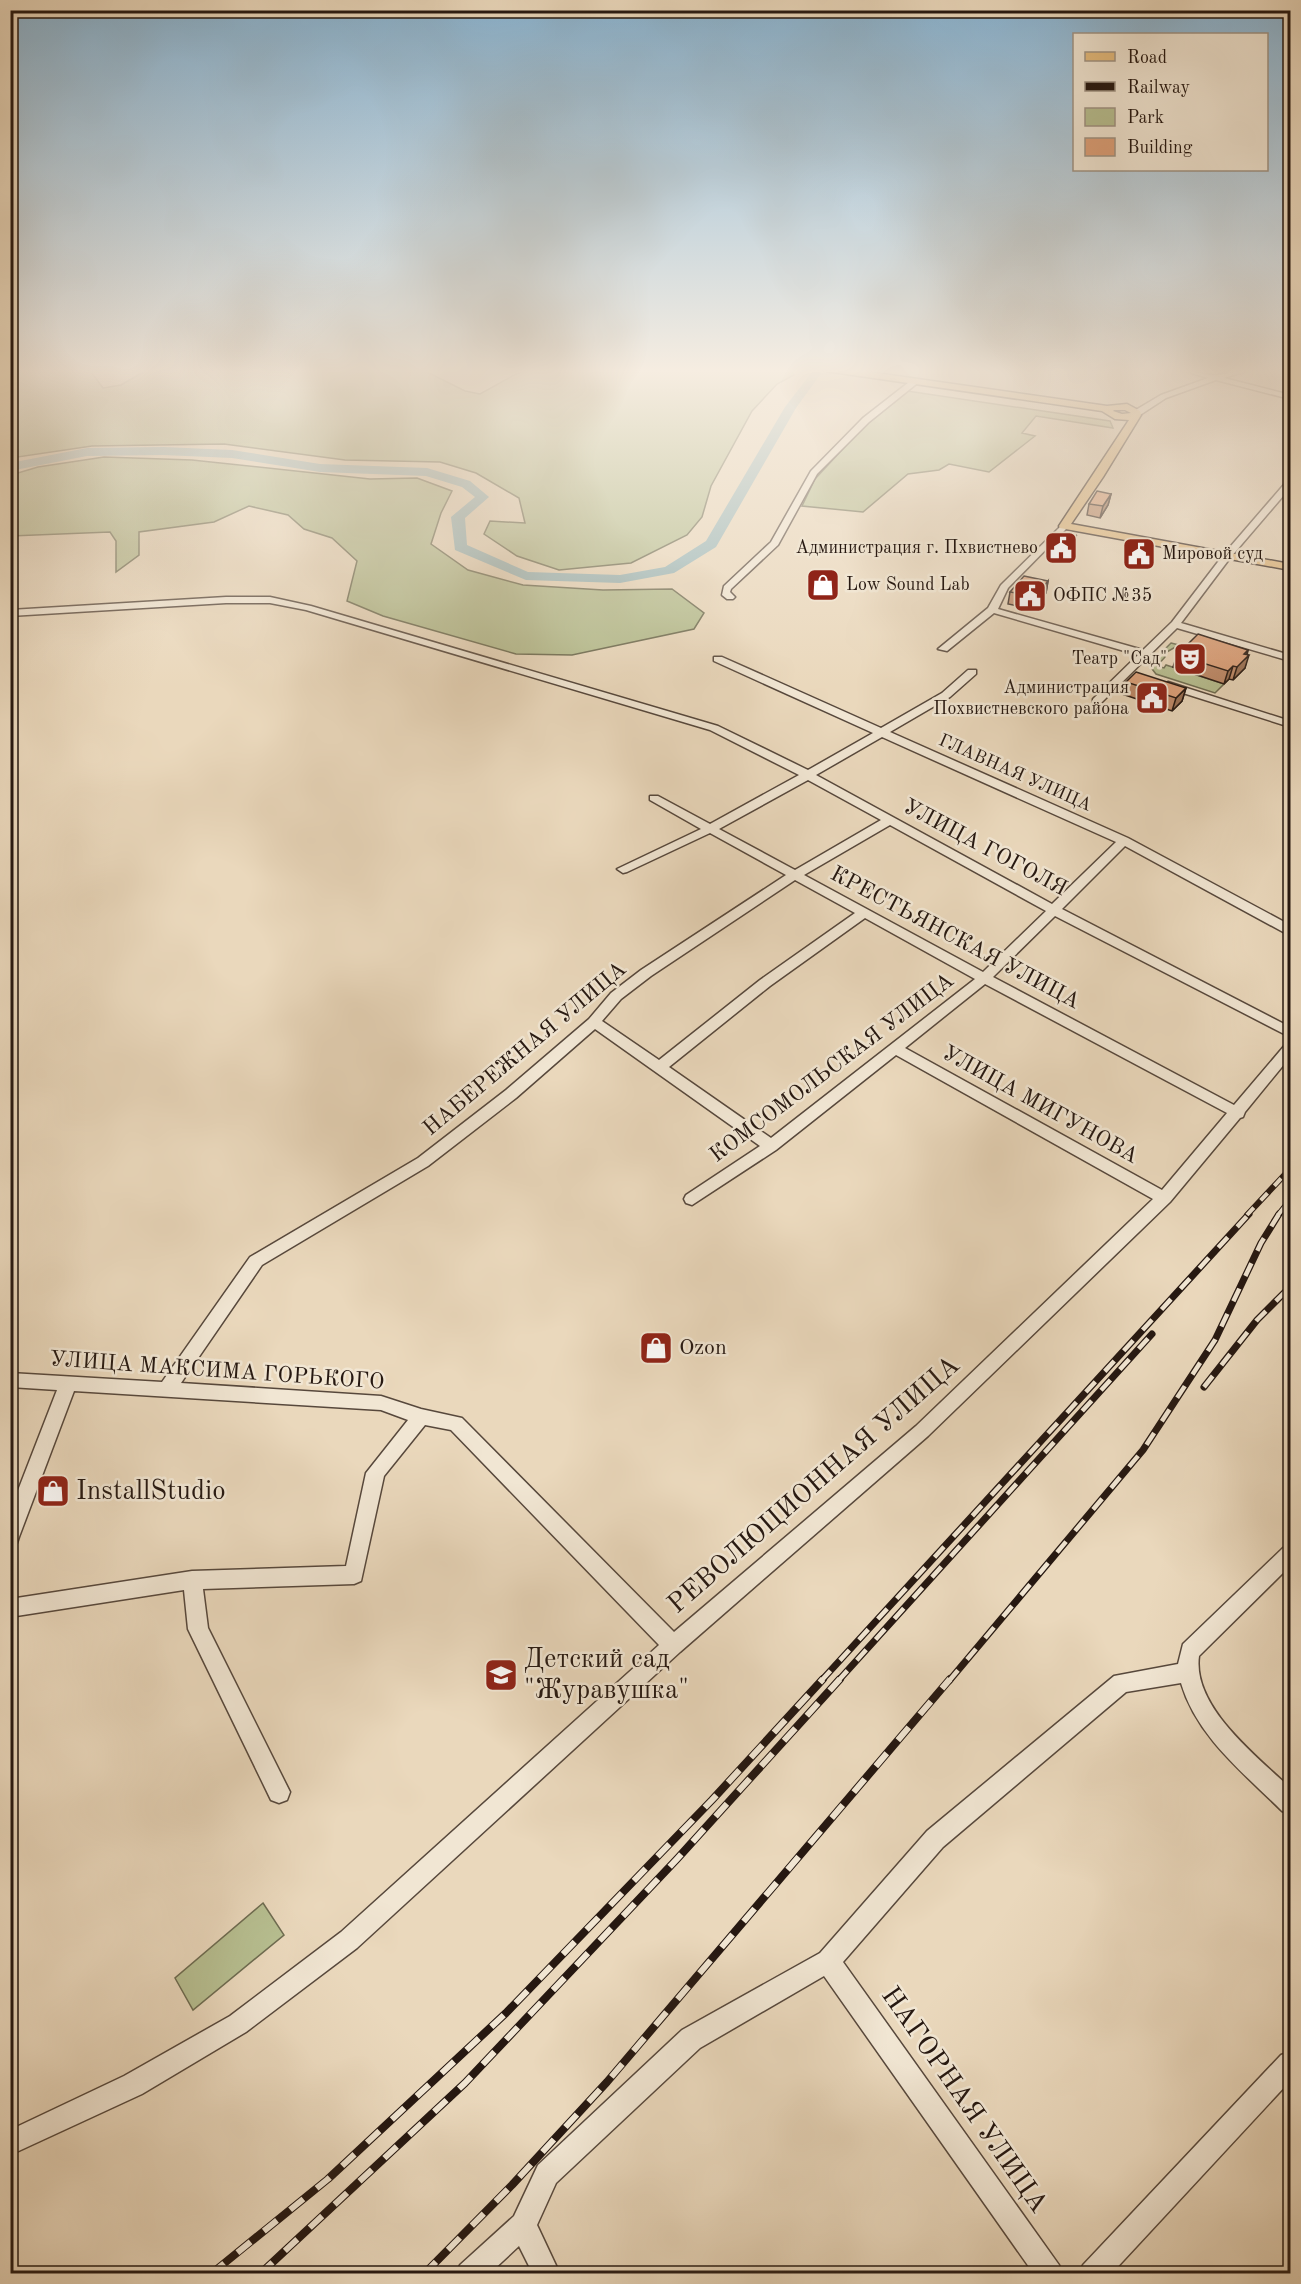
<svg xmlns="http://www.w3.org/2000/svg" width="1301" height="2284" viewBox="0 0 1301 2284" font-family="'Old Standard TT',serif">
  <rect width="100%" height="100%" fill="#ead8bc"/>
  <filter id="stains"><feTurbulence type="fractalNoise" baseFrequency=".00333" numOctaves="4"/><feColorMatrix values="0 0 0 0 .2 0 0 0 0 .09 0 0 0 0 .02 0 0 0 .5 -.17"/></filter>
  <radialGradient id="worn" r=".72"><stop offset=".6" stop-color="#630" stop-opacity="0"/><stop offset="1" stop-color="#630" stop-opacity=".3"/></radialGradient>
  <path fill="#b7bf91" stroke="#6e6c51" stroke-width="1.5" fill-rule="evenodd" d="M 11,368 L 419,368 L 465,391 L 480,394 L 527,368 L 708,368 L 731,372 L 737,368 L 792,368 L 794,375 L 777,384 L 752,411 L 711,486 L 702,517 L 687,535 L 631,563 L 559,570 L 517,556 L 484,534 L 490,521 L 525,523 L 519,498 L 476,473 L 440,462 L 345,460 L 224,444 L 92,446 L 11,458 ZM 150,368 L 121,385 L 103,388 L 91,372 Z
    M 907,391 L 1110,421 L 1113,428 L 1036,416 L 1022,433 L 1035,436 L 989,472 L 949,464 L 939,470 L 908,474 L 863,512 L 802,506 L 815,479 L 867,423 Z
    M 104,457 L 192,460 L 370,479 L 417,478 L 452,491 L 441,513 L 431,544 L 468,570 L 523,585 L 603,590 L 672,589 L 704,613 L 694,629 L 572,655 L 516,654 L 383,616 L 347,601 L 357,561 L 332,538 L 304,529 L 288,515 L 249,506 L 214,522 L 139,532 L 139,555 L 116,572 L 116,541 L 110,532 L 11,536 L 11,475 L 38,467 Z
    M 1171,643 L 1179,645 L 1165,653 L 1165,657 L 1157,666 L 1164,668 L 1166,665 L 1224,684 L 1215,693 L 1156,674 L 1149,665 Z
    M 263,1903 L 284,1935 L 193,2010 L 175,1978 Z"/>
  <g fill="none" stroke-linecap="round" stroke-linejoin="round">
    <path fill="#9bb8ba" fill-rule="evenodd" d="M 815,368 L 825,368 L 796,408 L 716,547 L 674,573 L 620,583 L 526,580 L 455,550 L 451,517 L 475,497 L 462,487 L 426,476 L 320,472 L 232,458 L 163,455 L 87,456 L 10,471 L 10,463 L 87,448 L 163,447 L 232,450 L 320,464 L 427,468 L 470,481 L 489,497 L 465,518 L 467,545 L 528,572 L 620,575 L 665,567 L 706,541 L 785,407 Z"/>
    <defs>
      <path id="minor" d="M 1175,368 C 1189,368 1204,377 1218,375 C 1231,374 1243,368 1256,368 L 1224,378 L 1290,395 L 1290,399 L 1216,380 L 1166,398 L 1140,415 L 1134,415 L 1134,411 L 1161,395 L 1208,378 Z
        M 913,379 L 920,381 L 869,422 L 817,474 L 778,545 L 731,589 L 730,592 L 735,597 L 733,599 L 727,599 L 722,595 L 724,586 L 771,542 L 811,471 L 863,418 Z
        M 1287,481 L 1290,481 L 1290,488 L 1230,558 L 1181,623 L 1290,655 L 1290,661 L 1177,628 L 1101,703 L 1093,703 L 1093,699 L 1138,655 L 994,613 L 947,651 L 938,649 L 988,608 L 1001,585 L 1064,523 L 1067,524 L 1067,528 L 1008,588 L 998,609 L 1143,650 L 1172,622 L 1224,554 Z
        M 226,597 L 270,597 L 311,606 L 718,726 L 808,770 L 873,733 L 714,661 L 714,657 L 722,657 L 881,728 L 942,693 L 968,670 L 976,670 L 976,674 L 950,697 L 890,732 L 1128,838 L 1290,925 L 1290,934 L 1285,933 L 1125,846 L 1062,909 L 1290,1027 L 1290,1037 L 1055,916 L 993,977 L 1234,1105 L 1285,1045 L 1290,1043 L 1290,1057 L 1245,1112 L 1243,1117 L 1240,1118 L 1170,1202 L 928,1436 L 680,1652 L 357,1948 L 246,2032 L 142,2094 L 10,2155 L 10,2130 L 124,2076 L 230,2016 L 341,1932 L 659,1645 L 451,1430 L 425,1425 L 384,1476 L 361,1581 L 354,1584 L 203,1589 L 208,1628 L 290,1792 L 287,1800 L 279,1803 L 271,1800 L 188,1629 L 184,1590 L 10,1617 L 10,1599 L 192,1571 L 346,1566 L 366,1473 L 408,1420 L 381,1410 L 74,1391 L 19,1537 L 17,1543 L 10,1545 L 10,1511 L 57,1390 L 10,1387 L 10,1373 L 162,1382 L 250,1257 L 418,1158 L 506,1090 L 589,1019 L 611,993 L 641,970 L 786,875 L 710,833 L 627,872 L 623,873 L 617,869 L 701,829 L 650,800 L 650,796 L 658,796 L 710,824 L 799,775 L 710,730 L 306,610 L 270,603 L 226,603 L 10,616 L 10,610 ZM 882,737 L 1116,842 L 1052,904 L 816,775 ZM 808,780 L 881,820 L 795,870 L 719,829 ZM 890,825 L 1046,911 L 983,972 L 804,875 ZM 795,880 L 855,913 L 760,980 L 659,1060 L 602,1021 L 621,999 L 651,976 ZM 865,918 L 975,979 L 771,1138 L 669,1067 L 770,986 ZM 985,984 L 1227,1113 L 1162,1190 L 905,1048 ZM 595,1029 L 760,1146 L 686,1195 L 684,1199 L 686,1203 L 692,1205 L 776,1150 L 896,1055 L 1153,1199 L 916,1426 L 674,1632 L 462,1418 L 421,1409 L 381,1396 L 181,1383 L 262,1265 L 428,1166 L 516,1098 Z
        M 1168,682 L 1290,721 L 1290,727 L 1164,687 L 1163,685 Z
        M 1290,1545 L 1290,1566 L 1199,1656 C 1192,1707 1257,1756 1290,1788 L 1290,1814 L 1282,1811 C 1244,1773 1197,1737 1181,1683 L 1126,1692 L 943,1847 L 843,1962 L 1059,2265 L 1063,2274 L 1034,2274 L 824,1976 L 700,2048 L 556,2183 L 537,2225 L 560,2274 L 533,2274 L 519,2246 L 489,2274 L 456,2274 L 460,2265 L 514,2216 L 538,2165 L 682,2030 L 820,1953 L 927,1831 L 1114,1676 L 1178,1664 L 1183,1644 L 1283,1548 Z
        M 1290,2052 L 1290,2081 L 1111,2274 L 1079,2274 L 1083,2265 L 1281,2055 Z"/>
      <path id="major" d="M 821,368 L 841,368 L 1107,406 L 1127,404 L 1140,411 L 1141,415 L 1103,477 L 1071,524 L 1290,564 L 1290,570 L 1060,528 L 1059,526 L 1129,420 L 1115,419 L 1102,411 L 825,371 ZM 1114,410 L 1125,410 L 1131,413 L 1122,414 L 1113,411 Z"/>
    </defs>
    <use href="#minor" stroke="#57483c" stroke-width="3"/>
    <use href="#major" stroke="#261811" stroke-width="3"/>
    <use href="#minor" fill="#f1e6d3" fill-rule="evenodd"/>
    <use href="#major" fill="#e5bc7e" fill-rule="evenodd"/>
    <defs>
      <path id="rail-far2" d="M 1247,1215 L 1290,1169
        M 1278,1215 L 1290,1200"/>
      <path id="rail-far1" d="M 1204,1387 L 1257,1320 L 1290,1287
        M 821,1681 L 1249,1214
        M 838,1681 L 1152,1334
        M 949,1681 L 1143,1450 L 1215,1340 L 1261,1243 L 1279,1214"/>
      <path id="rail" d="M 211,2274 L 328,2179 L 506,2013 L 712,1800 L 823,1679
        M 260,2274 L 465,2083 L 677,1859 L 840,1679
        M 424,2274 L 512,2185 L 607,2082 L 950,1679"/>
    </defs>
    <use href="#rail-far2" stroke="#261811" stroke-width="6"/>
    <use href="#rail-far1" stroke="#261811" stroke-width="7"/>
    <use href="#rail" stroke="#261811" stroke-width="8"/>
    <use href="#rail-far2" stroke="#f1e6d3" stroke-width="4" stroke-dasharray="10" stroke-linecap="butt"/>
    <use href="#rail-far1" stroke="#f1e6d3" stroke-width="4.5" stroke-dasharray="14" stroke-linecap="butt"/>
    <use href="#rail" stroke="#f1e6d3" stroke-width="6" stroke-dasharray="17" stroke-linecap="butt"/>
  </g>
  <path fill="#bf8a69" stroke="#261811" stroke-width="1.5" d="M 1111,494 L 1108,505 L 1100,518 L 1087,515 L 1089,504 Z
    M 1048,544 L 1075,544 L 1062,555 L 1047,552 Z
    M 1048,581 L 1046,593 L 1033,609 L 1008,604 L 1010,592 Z
    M 1248,650 L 1245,668 L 1233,680 L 1229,679 L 1224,684 L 1173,667 L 1177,655 Z
    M 1126,682 L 1186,688 L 1182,701 L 1172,711 L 1122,694 Z"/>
  <path fill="#9b7155" stroke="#261811" stroke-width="1.5" d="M 1111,494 L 1108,505 L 1100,518 L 1103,506 Z
    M 1076,536 L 1075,544 L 1062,555 L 1064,548 Z
    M 1048,581 L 1046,593 L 1033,609 L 1036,596 Z
    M 1248,650 L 1245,659 L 1249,655 L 1245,668 L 1233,680 L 1237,667 L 1244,654 Z
    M 1233,666 L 1229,679 L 1224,684 L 1228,671 Z
    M 1186,688 L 1182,701 L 1172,711 L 1176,698 Z"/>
  <path fill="#dea17a" stroke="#261811" stroke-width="1.5" d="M 1097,491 L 1111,494 L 1103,506 L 1089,504 Z
    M 1060,533 L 1076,536 L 1064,548 L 1048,544 Z
    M 1024,576 L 1048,581 L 1036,596 L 1010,592 Z
    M 1198,634 L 1248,650 L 1244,654 L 1249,655 L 1237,667 L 1233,666 L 1228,671 L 1177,655 Z
    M 1136,672 L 1186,688 L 1176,698 L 1126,682 Z"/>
  <linearGradient id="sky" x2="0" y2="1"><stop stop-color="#89b6d6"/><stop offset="0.54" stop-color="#f6ede1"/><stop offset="1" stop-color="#f6ede1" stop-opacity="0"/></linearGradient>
  <rect width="1301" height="687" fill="url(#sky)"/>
  <defs>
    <symbol id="civic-square" viewBox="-11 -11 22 22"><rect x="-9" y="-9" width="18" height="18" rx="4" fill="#8f2418" stroke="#f1e6d3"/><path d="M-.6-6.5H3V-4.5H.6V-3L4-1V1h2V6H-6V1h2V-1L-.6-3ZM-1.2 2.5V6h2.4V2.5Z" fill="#fff"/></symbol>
    <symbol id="shop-square" viewBox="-11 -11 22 22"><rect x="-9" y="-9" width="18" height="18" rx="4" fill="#8f2418" stroke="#f1e6d3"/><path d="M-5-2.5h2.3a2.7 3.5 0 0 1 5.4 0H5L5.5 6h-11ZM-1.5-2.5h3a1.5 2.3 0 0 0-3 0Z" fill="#fff"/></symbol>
    <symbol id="theatre-square" viewBox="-11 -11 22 22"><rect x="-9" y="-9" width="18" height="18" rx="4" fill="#8f2418" stroke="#f1e6d3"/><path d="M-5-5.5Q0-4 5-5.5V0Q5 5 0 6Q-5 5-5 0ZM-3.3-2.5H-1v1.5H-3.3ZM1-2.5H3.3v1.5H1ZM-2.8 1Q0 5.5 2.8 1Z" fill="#fff"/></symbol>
    <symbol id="school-square" viewBox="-11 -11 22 22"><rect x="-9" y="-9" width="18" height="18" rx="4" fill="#8f2418" stroke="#f1e6d3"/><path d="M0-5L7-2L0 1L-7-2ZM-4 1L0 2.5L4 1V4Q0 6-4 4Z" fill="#fff"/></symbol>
  </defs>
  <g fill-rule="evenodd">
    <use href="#civic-square" x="1042" y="529" width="38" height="38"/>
    <use href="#civic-square" x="1120" y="535" width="38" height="38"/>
    <use href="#shop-square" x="804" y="566" width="38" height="38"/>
    <use href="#civic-square" x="1011" y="577" width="38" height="38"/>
    <use href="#theatre-square" x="1171" y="640" width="38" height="38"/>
    <use href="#civic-square" x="1133" y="679" width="38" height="38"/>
    <use href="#shop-square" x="637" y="1329" width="38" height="38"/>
    <use href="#shop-square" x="34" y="1472" width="38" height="38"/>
    <use href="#school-square" x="482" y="1656" width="38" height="38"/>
  </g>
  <g text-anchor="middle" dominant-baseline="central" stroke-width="5" stroke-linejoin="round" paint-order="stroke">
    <g font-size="18" fill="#261811" stroke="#f1e6d3" text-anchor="end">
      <text x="1038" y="548">Администрация г. Пхвистнево</text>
      <text x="1162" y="554" text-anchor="start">Мировой суд</text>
      <text x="846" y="585" text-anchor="start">Low Sound Lab</text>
      <text x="1053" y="596" text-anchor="start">ОФПС №35</text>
      <text x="1167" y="659">Театр "Сад"</text>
      <text x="1129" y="688">Администрация<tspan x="1129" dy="21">Похвистневского района</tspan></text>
    </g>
    <g font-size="18" fill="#261811" stroke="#f1e6d3">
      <text transform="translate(1015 773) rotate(24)">ГЛАВНАЯ УЛИЦА</text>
    </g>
    <g font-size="22" fill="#261811" stroke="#f1e6d3">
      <text transform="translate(985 848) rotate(28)">УЛИЦА ГОГОЛЯ</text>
      <text transform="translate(955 938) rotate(28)">КРЕСТЬЯНСКАЯ УЛИЦА</text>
      <text transform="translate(525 1049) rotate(-40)">НАБЕРЕЖНАЯ УЛИЦА</text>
      <text transform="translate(832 1068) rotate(-37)">КОМСОМОЛЬСКАЯ УЛИЦА</text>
      <text transform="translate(1040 1105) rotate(29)">УЛИЦА МИГУНОВА</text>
      <text transform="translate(217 1371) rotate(4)">УЛИЦА МАКСИМА ГОРЬКОГО</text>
    </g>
    <g font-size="22" fill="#261811" stroke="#f1e6d3" text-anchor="start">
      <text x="679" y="1348">Ozon</text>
    </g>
    <g font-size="27" fill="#261811" stroke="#f1e6d3">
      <text transform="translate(814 1485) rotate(-41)">РЕВОЛЮЦИОННАЯ УЛИЦА</text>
      <text transform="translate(964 2100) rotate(55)">НАГОРНАЯ УЛИЦА</text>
    </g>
    <g font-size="27" fill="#261811" stroke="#f1e6d3" text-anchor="start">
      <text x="76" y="1491">InstallStudio</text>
      <text x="524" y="1659">Детский сад<tspan x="524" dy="31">"Журавушка"</tspan></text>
    </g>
  </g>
  <rect width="1301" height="2284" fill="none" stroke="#ead8bc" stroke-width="36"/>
  <rect x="12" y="12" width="1277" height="2260" fill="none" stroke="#261811" stroke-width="3"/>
  <rect x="18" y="18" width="1265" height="2248" fill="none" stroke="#261811" stroke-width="1.5"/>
  <rect x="1073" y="33" width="195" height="138" fill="#f1e6d3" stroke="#a09485" stroke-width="1.5"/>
  <rect x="1085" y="52" width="30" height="9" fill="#e5bc7e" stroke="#a09485" stroke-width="1.5"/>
  <text x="1127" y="63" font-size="18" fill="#261811">Road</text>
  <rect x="1085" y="82" width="30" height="9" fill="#261811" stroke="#a09485" stroke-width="1.5"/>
  <text x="1127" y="93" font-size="18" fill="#261811">Railway</text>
  <rect x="1085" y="108" width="30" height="18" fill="#b7bf91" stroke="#a09485" stroke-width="1.5"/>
  <text x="1127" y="123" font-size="18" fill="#261811">Park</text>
  <rect x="1085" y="138" width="30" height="18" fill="#dea17a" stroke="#a09485" stroke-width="1.5"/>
  <text x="1127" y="153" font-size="18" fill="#261811">Building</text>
  <rect width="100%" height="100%" filter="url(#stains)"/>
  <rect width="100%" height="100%" fill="url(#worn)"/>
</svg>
